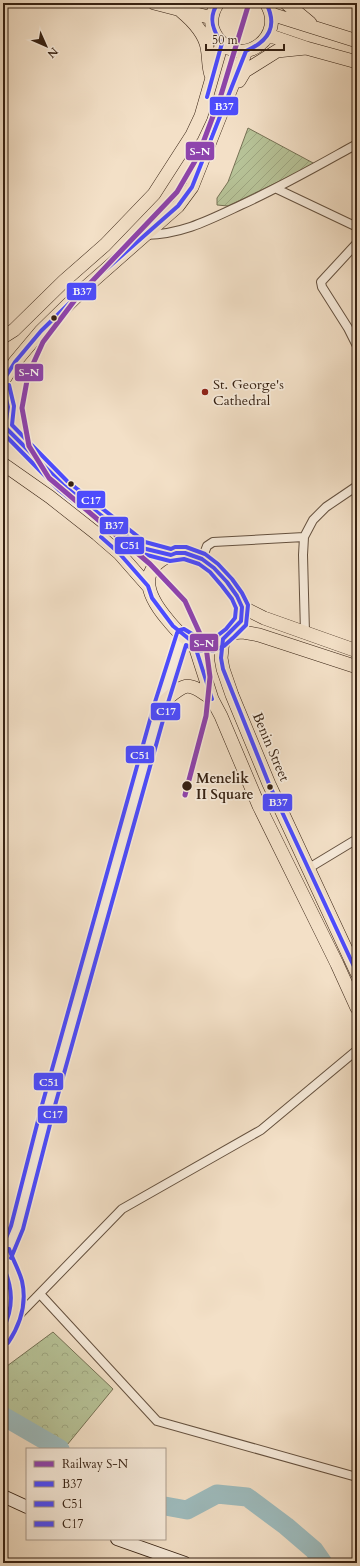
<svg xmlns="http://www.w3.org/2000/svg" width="360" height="1566" viewBox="0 0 360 1566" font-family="Cardo,serif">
  <defs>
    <pattern id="park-crowns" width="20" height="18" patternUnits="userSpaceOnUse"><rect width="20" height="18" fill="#b7c398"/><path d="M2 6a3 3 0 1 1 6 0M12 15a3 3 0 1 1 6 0" fill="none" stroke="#9ea782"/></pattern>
    <pattern id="garden-furrows" width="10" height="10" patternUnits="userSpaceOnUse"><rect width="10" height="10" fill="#b7c398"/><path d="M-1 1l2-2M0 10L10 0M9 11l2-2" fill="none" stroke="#9ea782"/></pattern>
  </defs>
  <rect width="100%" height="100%" fill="#f3e0c7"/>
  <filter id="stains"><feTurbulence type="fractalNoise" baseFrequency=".005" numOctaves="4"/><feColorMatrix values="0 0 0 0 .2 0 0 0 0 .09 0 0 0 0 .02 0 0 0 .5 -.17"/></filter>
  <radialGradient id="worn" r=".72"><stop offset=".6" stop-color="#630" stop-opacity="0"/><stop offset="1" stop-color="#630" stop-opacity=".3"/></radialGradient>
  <path fill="url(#park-crowns)" stroke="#767255" d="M 53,1332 L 113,1389 L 67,1445 L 3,1412 L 3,1369 Z"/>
  <path fill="url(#garden-furrows)" stroke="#767255" d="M 248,128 L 315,164 L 228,206 L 217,205 L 217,198 L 228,182 Z"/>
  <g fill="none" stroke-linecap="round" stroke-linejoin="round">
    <path stroke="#9dbbbd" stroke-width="19" d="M 3,1416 L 60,1449
      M 165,1506 L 187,1510 L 217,1494 L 247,1497 L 286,1526 L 314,1550 L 323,1563"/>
    <defs>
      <path id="minor" d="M 277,189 L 357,227
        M 146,235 C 183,234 209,220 241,205 C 281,187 319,165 357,144
        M 357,243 L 321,282 L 322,287 L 348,328 L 357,346
        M 202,559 L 207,546 L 213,542 L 304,537
        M 305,633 L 303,555 L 304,537 L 313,520 L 326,507 L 357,486
        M 309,868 L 357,839
        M 40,1294 L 157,1421 L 353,1476 L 357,1475
        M 16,1318 L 122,1209 L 261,1130 L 357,1050"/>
      <path id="secondary" d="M 5,1256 L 17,1228 L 48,1107 L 161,704 L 183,635
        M 3,1496 L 27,1507
        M 117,1539 L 185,1563"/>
      <path id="primary" d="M 154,3 L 212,18
        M 218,3 C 213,10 211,18 212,26 C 213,31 216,36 219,40 C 243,69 287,36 266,3
        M 286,3 L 310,23
        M 181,11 C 193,21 204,32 207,47 C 209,57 208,66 211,75
        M 271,14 L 357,41
        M 268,35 L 306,48 L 357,62
        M 239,81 L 245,71 L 277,51 L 306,48
        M 3,337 L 14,330 L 64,281 L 105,245 L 154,194 L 192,135 L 201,116 L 222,43
        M 3,381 L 15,362 L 41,331 L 86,287 L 178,206 L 192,187 L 246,51
        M 3,387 C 9,402 10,418 3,432
        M 5,427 L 63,485 L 142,548 L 171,555
        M 3,464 L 50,497 L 97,534 L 119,553 L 148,586
        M 176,553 C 185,553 195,555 203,560 C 218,570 250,601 241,621 C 238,627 231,633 226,637 C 218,642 210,646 200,645 C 187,643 175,629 167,619 C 145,593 137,567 176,553 Z
        M 242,607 L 264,618 L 357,651
        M 230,633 L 243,632 L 259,635 L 357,667
        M 223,639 L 221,658 L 223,669 L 232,695 L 269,784 L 357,973
        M 194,643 L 212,699 L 221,716 L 259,806 L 337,964 L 357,1008
        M 161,704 C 185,684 185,679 212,699
        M 3,1251 C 7,1262 13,1272 16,1283 C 21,1302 15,1324 3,1340"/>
    </defs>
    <use href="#minor" stroke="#65513f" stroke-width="10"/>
    <use href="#secondary" stroke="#362112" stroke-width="14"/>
    <use href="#primary" stroke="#362112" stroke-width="14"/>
    <use href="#minor" stroke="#f7ebdb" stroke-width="8"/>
    <use href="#secondary" stroke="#f7ebdb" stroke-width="12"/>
    <use href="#primary" stroke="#f3e0c7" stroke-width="13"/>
    <defs>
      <path id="bus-1" d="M 207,97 L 222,43 C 212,30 208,17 218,3
        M 3,381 L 15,362 L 41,331 L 86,287 L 178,206 L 192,187 L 246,51 C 269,41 278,26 266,3
        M 3,387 L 8,407 L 5,427 L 63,485 L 142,548 L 171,555 L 176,553 L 185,553 L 202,559 L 214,568 L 227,582 L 237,596 L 242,607 L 241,621 L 223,639 L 221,658 L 223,669 L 269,784 L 357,973
        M 101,537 L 119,553 L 148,586 L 152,598 L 173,626 L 194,643 L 212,699"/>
      <path id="bus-2" d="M 3,433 L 59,490 L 139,553 L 170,561 L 184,559 L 199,564 L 210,572 L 222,586 L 232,599 L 236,608 L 235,618 L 226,629 L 217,636 L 210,639 L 197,637 L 184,629 L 180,630 L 177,633 L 155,702 L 42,1105 L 11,1226 L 3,1245
        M 3,1266 C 13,1288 14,1307 3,1329"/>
      <path id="bus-3" d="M 9,385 L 14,406 L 12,425 L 67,481 L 145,542 L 171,549 L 175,547 L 186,547 L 205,554 L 218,564 L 232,579 L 242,593 L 248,605 L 246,625 L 234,637 L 224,646 L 213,651 L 201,651 L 191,648 L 186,645 L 167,706 L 54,1109 L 23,1229 L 11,1258
        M 8,1343 C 20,1325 27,1303 22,1281 C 19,1270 13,1260 9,1249"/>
    </defs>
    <use href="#bus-1" stroke="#f7ebdb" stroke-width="7"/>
    <use href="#bus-2" stroke="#f7ebdb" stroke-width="7"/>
    <use href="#bus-3" stroke="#f7ebdb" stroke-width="7"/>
    <use href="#bus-1" stroke="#4c4cff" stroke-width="4"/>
    <use href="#bus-2" stroke="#4c4cff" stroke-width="4"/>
    <use href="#bus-3" stroke="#4c4cff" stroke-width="4"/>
    <defs>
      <path id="rail-1" d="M 185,795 L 206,716 L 210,677 L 206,647 L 185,601 L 150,564 L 49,478 L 29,446 L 22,408 L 28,375 L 43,342 L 78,296 L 177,192 L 198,156 L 221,95 L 249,3"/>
    </defs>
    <use href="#rail-1" stroke="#f7ebdb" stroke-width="8"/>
    <use href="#rail-1" stroke="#8e44ad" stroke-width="5"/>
  </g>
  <g fill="#362112" stroke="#f7ebdb" stroke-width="1.5">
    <circle cx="54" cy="318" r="3.5"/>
    <circle cx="71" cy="484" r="3.5"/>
    <circle cx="187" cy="786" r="5.5"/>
    <circle cx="270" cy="787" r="3.5"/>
  </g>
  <circle fill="#8f2418" stroke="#f7ebdb" stroke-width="1.5" cx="205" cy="392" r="4"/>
  <g text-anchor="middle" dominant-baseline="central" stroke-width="3.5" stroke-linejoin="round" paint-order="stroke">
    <g font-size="14" fill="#362112" stroke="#f7ebdb" text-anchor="start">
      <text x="213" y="384">St. George's<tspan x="213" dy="16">Cathedral</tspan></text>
    </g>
    <g font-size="14" fill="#362112" stroke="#f7ebdb">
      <text transform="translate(271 747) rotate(67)">Benin Street</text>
    </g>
    <g font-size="14" font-weight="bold" fill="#362112" stroke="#f7ebdb" text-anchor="start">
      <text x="196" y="778">Menelik<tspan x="196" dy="16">II Square</tspan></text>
    </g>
  </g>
  <g stroke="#f7ebdb" stroke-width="1.5">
    <rect x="209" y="96" width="30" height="20" rx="4" fill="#4c4cff"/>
    <rect x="185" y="141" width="30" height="20" rx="4" fill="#8e44ad"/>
    <rect x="66" y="282" width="31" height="19" rx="4" fill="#4c4cff"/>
    <rect x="14" y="363" width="30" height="19" rx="4" fill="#8e44ad"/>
    <rect x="76" y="490" width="30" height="19" rx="4" fill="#4c4cff"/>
    <rect x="99" y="516" width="30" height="19" rx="4" fill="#4c4cff"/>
    <rect x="114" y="536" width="31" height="19" rx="4" fill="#4c4cff"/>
    <rect x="189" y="633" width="30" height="19" rx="4" fill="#8e44ad"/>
    <rect x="150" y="702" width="31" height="19" rx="4" fill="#4c4cff"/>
    <rect x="125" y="745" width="30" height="19" rx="4" fill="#4c4cff"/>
    <rect x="262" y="793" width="31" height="19" rx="4" fill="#4c4cff"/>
    <rect x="33" y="1072" width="31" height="19" rx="4" fill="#4c4cff"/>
    <rect x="37" y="1105" width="31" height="19" rx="4" fill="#4c4cff"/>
  </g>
  <g font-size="11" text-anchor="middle" font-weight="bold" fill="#fff">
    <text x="224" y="110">B37</text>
    <text x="200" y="155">S-N</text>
    <text x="82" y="295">B37</text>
    <text x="29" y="376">S-N</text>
    <text x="91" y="504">C17</text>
    <text x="114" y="529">B37</text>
    <text x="130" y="549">C51</text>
    <text x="204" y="647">S-N</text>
    <text x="166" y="715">C17</text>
    <text x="140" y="759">C51</text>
    <text x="278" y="806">B37</text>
    <text x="49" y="1086">C51</text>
    <text x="53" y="1118">C17</text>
  </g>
  <rect width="360" height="1566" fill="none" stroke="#f3e0c7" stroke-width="16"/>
  <rect x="4" y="4" width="352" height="1558" fill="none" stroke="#362112" stroke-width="2"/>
  <rect x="8" y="8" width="344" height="1550" fill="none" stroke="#362112"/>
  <rect x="26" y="1448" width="140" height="92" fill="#f7ebdb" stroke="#aa9a8b"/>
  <rect x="34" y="1461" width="20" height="6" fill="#8e44ad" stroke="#aa9a8b"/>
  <text x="62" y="1468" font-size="12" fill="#362112">Railway S-N</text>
  <rect x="34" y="1481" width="20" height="6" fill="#4c4cff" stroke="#aa9a8b"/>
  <text x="62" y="1488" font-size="12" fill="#362112">B37</text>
  <rect x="34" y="1501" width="20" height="6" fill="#4c4cff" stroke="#aa9a8b"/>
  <text x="62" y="1508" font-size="12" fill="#362112">C51</text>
  <rect x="34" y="1521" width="20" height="6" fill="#4c4cff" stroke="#aa9a8b"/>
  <text x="62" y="1528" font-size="12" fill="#362112">C17</text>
  <g transform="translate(46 46) rotate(135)" stroke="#f7ebdb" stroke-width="3" paint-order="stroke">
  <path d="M0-3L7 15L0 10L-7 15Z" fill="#362112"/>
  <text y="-6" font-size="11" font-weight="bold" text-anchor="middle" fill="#362112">N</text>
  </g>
  <path d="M206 44v6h78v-6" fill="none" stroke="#362112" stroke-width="2"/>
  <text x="212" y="44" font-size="12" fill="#362112" stroke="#f7ebdb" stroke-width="3" paint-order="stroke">50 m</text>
  <rect width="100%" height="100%" filter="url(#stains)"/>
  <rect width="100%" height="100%" fill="url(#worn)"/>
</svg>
